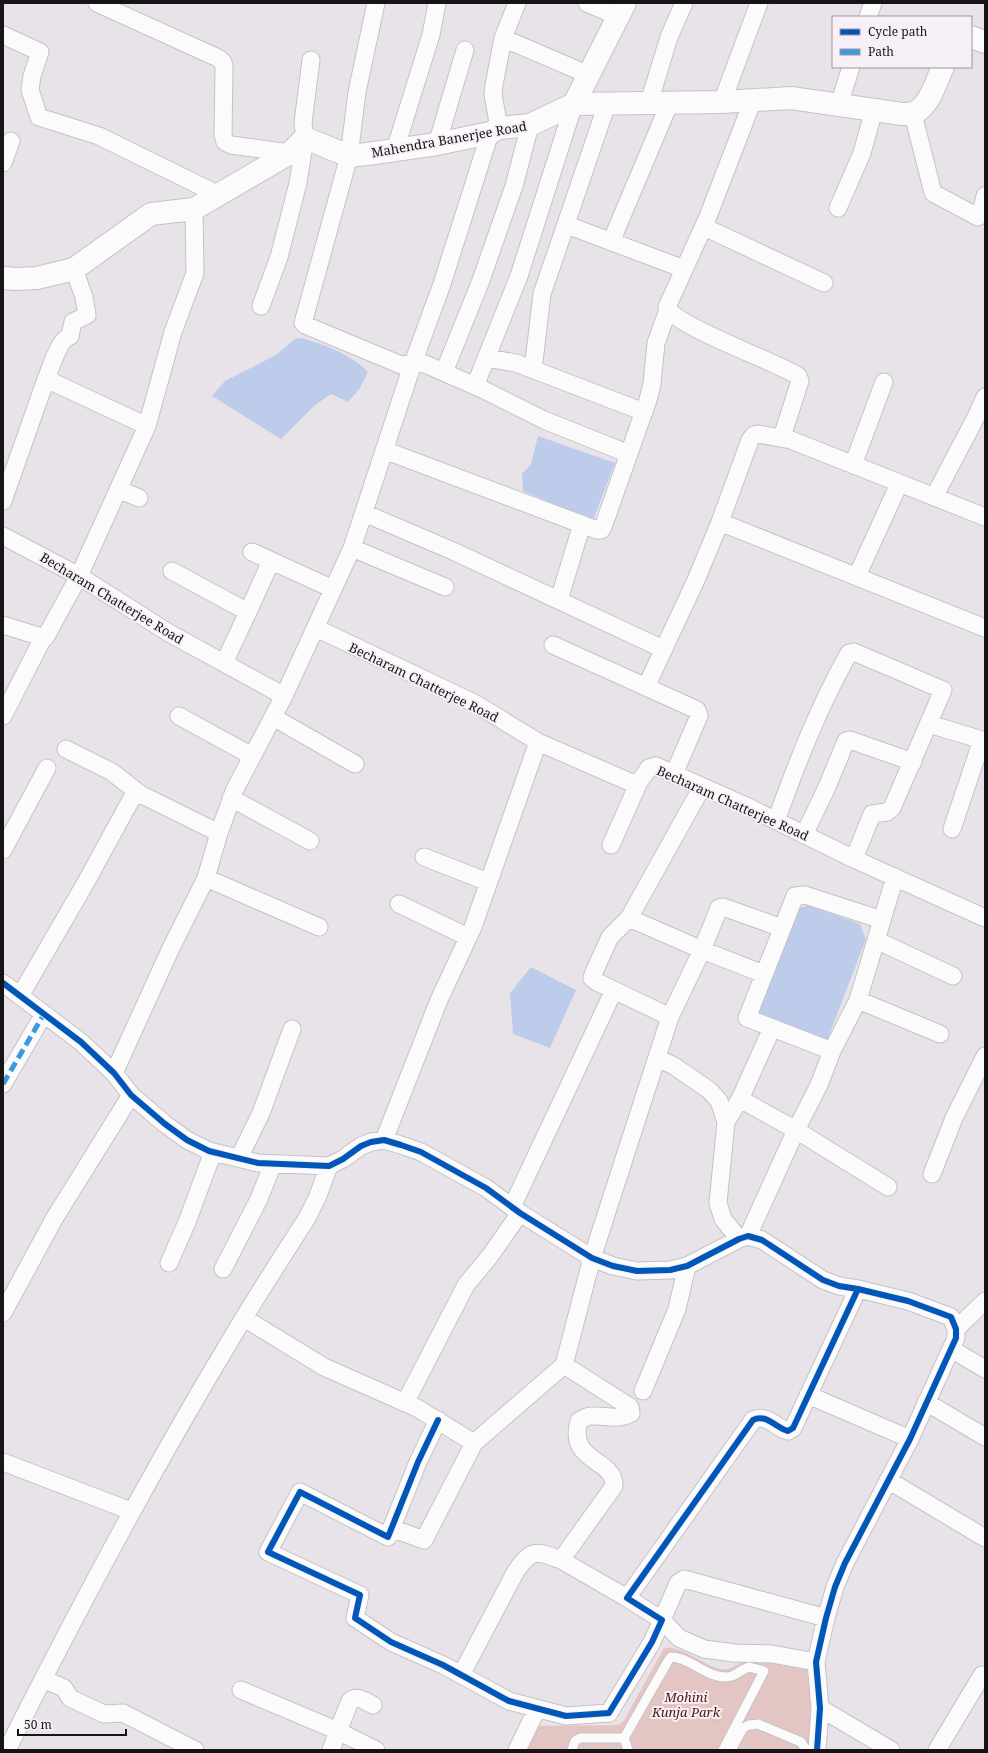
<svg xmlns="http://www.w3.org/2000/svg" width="988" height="1753" viewBox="0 0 988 1753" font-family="'Noto Serif',serif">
  <rect width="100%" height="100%" fill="#e8e3e8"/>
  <path fill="#e3c6c4" d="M 664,1648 C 685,1646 701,1665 721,1669 C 734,1671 741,1659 752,1659 C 771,1659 792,1664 810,1667 L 813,1750 L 522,1750 L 534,1726 L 618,1725 L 623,1722 Z"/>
  <path fill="#bdccea" d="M 302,338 C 325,345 351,354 368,372 L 360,388 L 348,402 L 331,394 L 315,405 L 281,439 L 212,396 L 225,381 L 276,355 L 295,339 Z
    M 538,436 L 615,463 L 593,520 L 523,491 L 522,474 L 531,464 Z
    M 808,905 L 860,924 L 866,939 L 825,1046 L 755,1017 L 795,910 Z
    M 531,967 L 576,990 L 550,1048 L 513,1034 L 510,993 Z"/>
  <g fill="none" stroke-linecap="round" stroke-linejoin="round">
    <defs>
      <path id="lane" d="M 572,1750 L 575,1741 L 580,1738 L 624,1738
        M 628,1750 L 624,1738 L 668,1661 L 671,1657 C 691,1657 710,1682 732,1676 C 737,1674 743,1669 749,1667 L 764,1671 L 723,1750
        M 731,1750 L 743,1728 L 749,1725 L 758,1724 L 801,1742 L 806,1750"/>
      <path id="street" d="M 97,3 L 218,58 L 223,62 L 224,67 L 223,135 L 225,142 L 231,145 L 290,153
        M 376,3 L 357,92 L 349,156 L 303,323 L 305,325 L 401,365 L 419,363 L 425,364 L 482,389 L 544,420 L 629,454
        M 587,3 L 619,17
        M 868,17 L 873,3
        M 3,35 L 40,52 L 32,76 L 30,90 L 39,117 L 99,136 L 217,194
        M 503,38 L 589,75
        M 753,100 L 707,219 L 667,307 C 674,326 777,362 798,376 L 800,381 L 782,437
        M 722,102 L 759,3
        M 649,103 L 669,37 L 684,3
        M 839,105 L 851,67
        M 913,114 L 933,193 L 978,217 L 981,213 L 985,196
        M 499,128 L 493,94 L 494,85 L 503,38 L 517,3
        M 437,144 L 465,50
        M 395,150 L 431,35 L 437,3
        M 3,163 L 11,141
        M 838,208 L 862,153 L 874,110
        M 567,225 L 684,269
        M 704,227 L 824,283
        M 611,242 L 670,102
        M 261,306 L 279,257 L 298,183 L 305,138 L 303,123 L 311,60
        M 486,358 L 516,363 L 644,412
        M 533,370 L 542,294 L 607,104
        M 444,372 L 480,283 L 514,186 L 530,125
        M 46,379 C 51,368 59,339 70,336 L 73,322 L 87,315 L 84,297 L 74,269
        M 475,386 L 519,276 L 574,104
        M 384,450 L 597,530 L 601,530 L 603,527 L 648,400 L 652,384 L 656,343 L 668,310
        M 853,465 L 884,382
        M 118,489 L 139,498
        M 934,497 L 975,419 L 985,397
        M 3,501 L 46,379 L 147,426
        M 364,513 L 453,551 L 663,649
        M 720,522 L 985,628
        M 3,536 L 79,576 L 169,633 L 284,696
        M 352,548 L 445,587
        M 252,552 L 333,589
        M 172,571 L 248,612 L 271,561
        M 857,576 L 899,484
        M 559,600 L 582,524
        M 3,625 L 45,638 L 79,576 L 147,426 L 173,332 L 195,273 L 194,209
        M 316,628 L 476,704 L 538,742 L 632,783 L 639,782 L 649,768 L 656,766 L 746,806 L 854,859 L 985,918
        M 553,645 L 697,710 L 699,716 L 674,774
        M 224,663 L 248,612
        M 646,687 L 696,580 L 720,522 L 750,440 L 754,435 L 758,434 L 791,440 L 985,517
        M 3,716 L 43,638
        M 179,716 L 252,756
        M 273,717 L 355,764
        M 929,724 L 982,740 L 952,829
        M 66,749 L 112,772 L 140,794
        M 231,798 L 310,841
        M 776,821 C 797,763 819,706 849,653 L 854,652 L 943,690 L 892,808 L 887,812 L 872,814 L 854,859
        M 804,835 L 827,787 L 846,741 L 850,740 L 913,762
        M 611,845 L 639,782
        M 3,850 L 47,768
        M 424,857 L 488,882
        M 206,878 L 319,927
        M 399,904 L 468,937
        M 629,918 L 702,950 L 764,974
        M 876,940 L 953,976
        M 3,983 L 81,1042 L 114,1073 L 131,1095 L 165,1124 L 187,1140 L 209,1151 L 258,1163 L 329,1166 L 343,1159 L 361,1146 L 371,1142 L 384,1140 L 401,1145 L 421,1152 L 486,1188 L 520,1213 L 592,1258 L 613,1266 L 637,1271 L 670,1270 L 687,1266 L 739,1239 L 748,1236 L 762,1240 L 823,1280 L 839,1286 L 858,1289 L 908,1301 L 951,1317 L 956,1329 L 956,1338 L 910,1439 L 845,1563 L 835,1587 L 826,1618 L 816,1662 L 820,1708 L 817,1750
        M 20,996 L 85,884 L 133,796 L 140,794 L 219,833
        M 858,1000 L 940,1034
        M 670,1017 L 702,950 L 719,908 L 723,907 L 782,928
        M 832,1051 L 747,1018 L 795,896 L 805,895 L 882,920
        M 658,1058 L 674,1066 L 709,1090 L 719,1101 L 726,1122 L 718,1203 L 723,1219 L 739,1239
        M 114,1073 L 171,948 L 206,878 L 219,833 L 235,789 L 284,696 L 352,548 L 413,363 L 442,284 L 490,133
        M 3,1084 L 44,1014
        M 740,1099 L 772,1028
        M 726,1122 L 740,1099 L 796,1130 L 748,1236
        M 384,1140 L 439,1000 L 473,927 L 538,742
        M 239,1158 L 261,1113 L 292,1029
        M 932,1174 L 954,1118 L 985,1056
        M 888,1187 L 796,1130 L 819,1085 L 832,1051 L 858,1000 L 895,877
        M 512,1207 L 614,990
        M 169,1263 L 187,1222 L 213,1152
        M 223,1269 L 258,1201 L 273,1164
        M 3,1313 L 54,1219 L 131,1095
        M 244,1318 L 324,1367 L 417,1408 L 474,1443
        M 956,1329 L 985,1301
        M 951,1349 L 985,1369
        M 564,1365 L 592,1258 L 670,1017 L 597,982 L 592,978 L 594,972 L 610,937 L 629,918 L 702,787
        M 643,1391 L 677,1309 L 687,1266
        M 808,1395 L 910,1439
        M 926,1402 L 985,1437
        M 405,1403 L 466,1285 L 490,1256 L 520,1213
        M 438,1420 L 418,1462 L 388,1537 L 300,1492 L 268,1552 L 360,1595 L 355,1618 L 391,1642 L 443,1665 L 509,1701 L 566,1716 L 609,1713 L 652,1642 L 662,1620 L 627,1598 L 753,1420 C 766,1413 776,1428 788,1431 L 793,1428 L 858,1289
        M 3,1462 L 131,1511
        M 888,1480 L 985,1538
        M 391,1528 L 424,1540 L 474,1443 L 564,1365 L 630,1407 L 631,1413 C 617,1421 605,1415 591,1416 C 587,1416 583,1419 579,1421 C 567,1463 615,1458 614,1486 L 561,1560 L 627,1598
        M 816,1662 L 772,1654 L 734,1653 L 704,1649 L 679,1638 L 662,1620 L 678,1583 L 684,1579 L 826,1618
        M 461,1675 L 516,1571 C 532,1548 537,1551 561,1560
        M 43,1679 L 64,1688 L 70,1698 L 104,1714 L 123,1713 L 195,1750
        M 241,1690 L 338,1731 L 350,1701 C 357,1694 366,1702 373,1705
        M 820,1708 L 891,1750
        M 7,1750 C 75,1615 146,1481 224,1351 C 250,1306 279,1262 307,1218 L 317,1198 L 329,1166
        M 331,1750 L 338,1731 L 376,1750
        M 517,1750 L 537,1709
        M 937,1750 L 982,1675"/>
      <path id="secondary" d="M 971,37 L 985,42
        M 574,104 L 625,3
        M 3,278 L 16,279 L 37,278 L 74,269 L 151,214 L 194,209 L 290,153 L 305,138 L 349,156 L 367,154 L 437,144 L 490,133 L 499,128 L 530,125 L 574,104 L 722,102 L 791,98 L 902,114 C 906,114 911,114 914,113 C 930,106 936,81 943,67"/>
    </defs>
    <use href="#lane" stroke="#c5c2c5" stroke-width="11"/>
    <use href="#street" stroke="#c5c2c5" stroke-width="19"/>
    <use href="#secondary" stroke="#c5c2c5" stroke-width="24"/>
    <path stroke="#c4c3c4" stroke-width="2.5" stroke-dasharray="1 3" stroke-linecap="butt" d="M 661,1694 L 670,1699 L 696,1705 C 709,1720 703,1718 724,1724"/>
    <use href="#lane" stroke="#fcfbfc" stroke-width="9"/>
    <use href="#street" stroke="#fcfbfc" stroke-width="17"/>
    <use href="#secondary" stroke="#fcfbfc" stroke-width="22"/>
    <path stroke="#3b9adf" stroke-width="5" stroke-dasharray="10 5" stroke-linecap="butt" d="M 3,1084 L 44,1014"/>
    <defs>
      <path id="cycleway" d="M 3,983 L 81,1042 L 114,1073 L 131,1095 L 165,1124 L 187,1140 L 209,1151 L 258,1163 L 329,1166 L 343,1159 L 361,1146 L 371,1142 L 384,1140 L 401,1145 L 421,1152 L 486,1188 L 520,1213 L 592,1258 L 613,1266 L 637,1271 L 670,1270 L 687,1266 L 739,1239 L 748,1236 L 762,1240 L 823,1280 L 839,1286 L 858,1289 L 908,1301 L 951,1317 L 956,1329 L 956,1338 L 910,1439 L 845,1563 L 835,1587 L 826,1618 L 816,1662 L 820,1708 L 817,1750
        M 438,1420 L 418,1462 L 388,1537 L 300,1492 L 268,1552 L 360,1595 L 355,1618 L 391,1642 L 443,1665 L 509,1701 L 566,1716 L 609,1713 L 652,1642 L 662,1620 L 627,1598 L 753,1420 C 766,1413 776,1428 788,1431 L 793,1428 L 858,1289"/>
    </defs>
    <use href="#cycleway" stroke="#f7f0f7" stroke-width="8"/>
    <use href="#cycleway" stroke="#0057b8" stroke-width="6"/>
  </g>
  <g text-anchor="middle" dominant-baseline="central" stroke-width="4" stroke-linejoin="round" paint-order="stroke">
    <g font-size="13" fill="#161416" stroke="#f7f0f7">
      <text transform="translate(449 139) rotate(-10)">Mahendra Banerjee Road</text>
      <text transform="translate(112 598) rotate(31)">Becharam Chatterjee Road</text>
      <text transform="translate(424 682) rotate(26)">Becharam Chatterjee Road</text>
      <text transform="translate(733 803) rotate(24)">Becharam Chatterjee Road</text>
    </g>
    <g font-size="13" font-style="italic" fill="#51130c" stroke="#f7f0f7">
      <text x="686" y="1697">Mohini<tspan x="686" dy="15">Kunja Park</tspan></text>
    </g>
  </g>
  <rect width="988" height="1753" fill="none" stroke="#161416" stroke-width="8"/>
  <rect x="832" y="16" width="140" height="52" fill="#f7f0f7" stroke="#9d989d"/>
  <rect x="840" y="29" width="20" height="6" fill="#0057b8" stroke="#9d989d"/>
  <text x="868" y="36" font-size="12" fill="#161416">Cycle path</text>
  <rect x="840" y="49" width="20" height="6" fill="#3b9adf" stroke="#9d989d"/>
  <text x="868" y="56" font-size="12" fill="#161416">Path</text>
  <path d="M18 1729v6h108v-6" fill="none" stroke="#161416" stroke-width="2"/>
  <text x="24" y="1729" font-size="12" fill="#161416" stroke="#f7f0f7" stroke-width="3" paint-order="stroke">50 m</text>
</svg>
